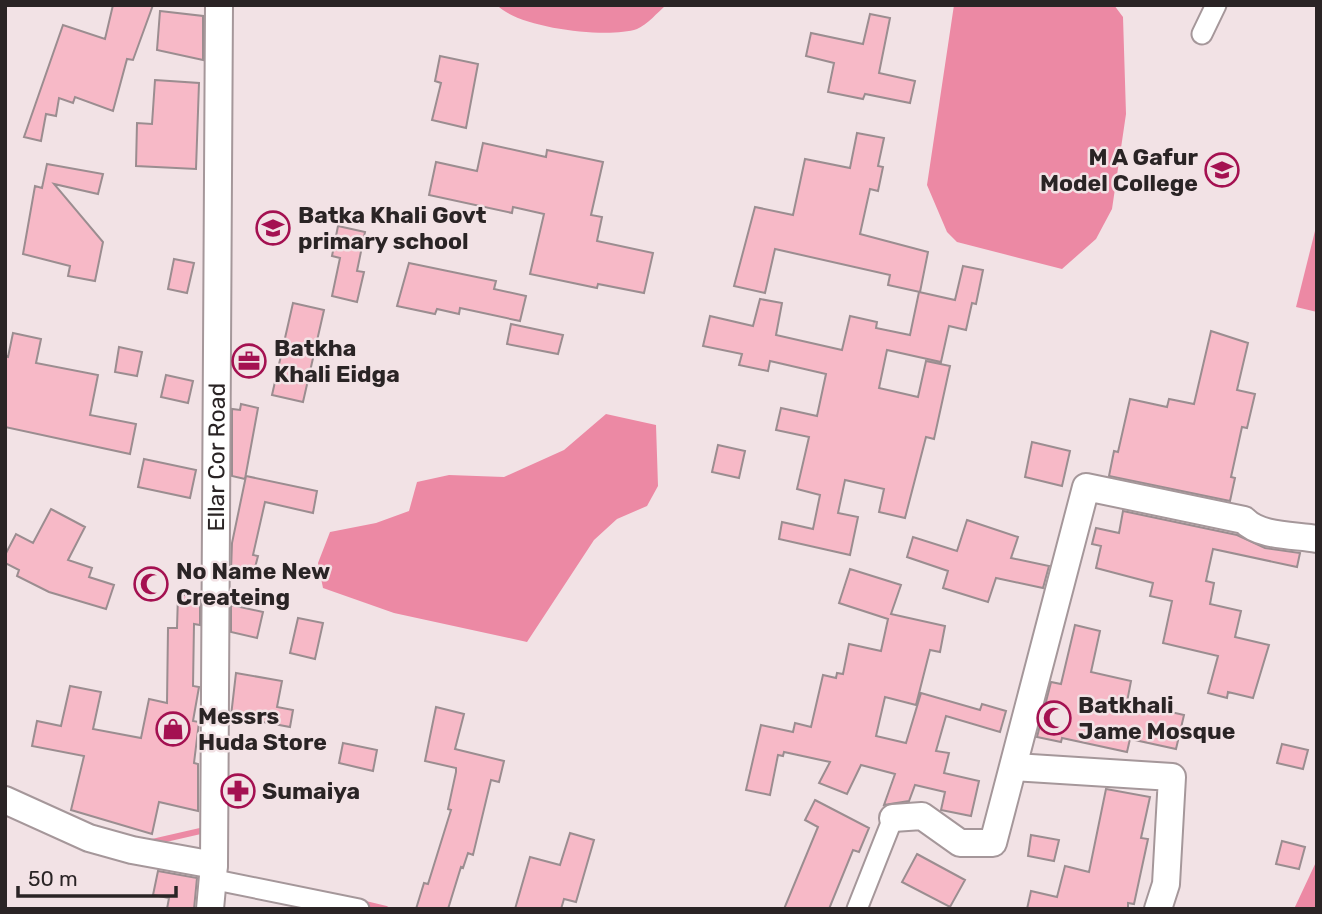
<svg xmlns="http://www.w3.org/2000/svg" width="1322" height="914" viewBox="0 0 1322 914" font-family="Rubik,sans-serif">
  <rect width="100%" height="100%" fill="#f2e2e5"/>
  <path fill="#ec89a4" d="M 497,5 L 666,5 C 658,12 647,25 637,29 C 607,39 518,28 497,5 Z
    M 954,5 L 1114,5 L 1123,17 L 1126,114 L 1112,209 L 1096,239 L 1062,269 L 957,242 L 947,232 L 927,185 Z
    M 1317,223 L 1317,312 L 1296,307 Z
    M 606,414 L 656,425 L 658,486 L 647,506 L 617,519 L 594,540 L 527,642 L 394,613 L 323,588 L 318,563 L 330,532 L 376,523 L 409,511 L 417,482 L 449,475 L 504,477 L 564,450 Z
    M 1317,860 L 1317,909 L 1294,909 Z"/>
  <g fill="none" stroke-linecap="round" stroke-linejoin="round">
    <path stroke="#ec89a4" stroke-width="6" d="M 148,843 L 209,829
      M 361,903 L 386,909"/>
  </g>
  <path fill="#f7b9c7" stroke="#9b8d90" stroke-width="2" d="M 113,5 L 153,5 L 133,60 L 127,59 L 113,111 L 75,97 L 73,103 L 59,98 L 56,116 L 46,114 L 41,141 L 24,137 L 63,25 L 105,39 Z
    M 160,11 L 203,16 L 203,60 L 157,50 Z
    M 870,14 L 890,18 L 879,73 L 915,81 L 910,103 L 865,94 L 863,99 L 828,92 L 834,63 L 806,56 L 811,33 L 863,44 Z
    M 440,56 L 478,64 L 466,128 L 432,120 L 441,83 L 435,81 Z
    M 155,80 L 199,83 L 196,169 L 136,166 L 137,123 L 152,124 Z
    M 857,133 L 884,138 L 878,166 L 883,167 L 878,191 L 870,189 L 860,234 L 928,252 L 920,292 L 888,285 L 890,275 L 775,249 L 765,293 L 734,286 L 755,207 L 793,215 L 805,159 L 850,168 Z
    M 483,143 L 546,157 L 547,150 L 603,162 L 591,215 L 602,217 L 597,241 L 653,253 L 644,293 L 598,284 L 597,288 L 530,274 L 544,214 L 513,207 L 512,213 L 429,195 L 436,162 L 477,171 Z
    M 47,164 L 103,174 L 98,194 L 54,184 L 103,242 L 95,281 L 68,276 L 70,266 L 23,254 L 35,186 L 42,188 Z
    M 338,226 L 365,232 L 357,271 L 364,272 L 357,302 L 332,296 L 340,258 L 332,256 Z
    M 174,259 L 194,263 L 187,293 L 168,289 Z
    M 409,263 L 496,281 L 494,289 L 526,296 L 520,321 L 460,308 L 459,314 L 437,309 L 435,314 L 397,306 Z
    M 963,266 L 983,270 L 976,304 L 972,303 L 966,330 L 949,326 L 941,362 L 887,350 L 879,388 L 918,397 L 926,361 L 950,366 L 934,439 L 926,437 L 905,518 L 879,512 L 884,489 L 845,480 L 838,513 L 858,517 L 850,555 L 779,539 L 782,522 L 813,529 L 820,495 L 797,489 L 809,437 L 776,430 L 781,408 L 817,416 L 826,374 L 770,361 L 768,371 L 739,365 L 742,354 L 703,346 L 710,316 L 753,326 L 760,299 L 782,303 L 776,335 L 842,350 L 850,316 L 877,322 L 876,328 L 910,335 L 919,292 L 955,300 Z
    M 293,303 L 324,310 L 303,402 L 272,395 Z
    M 511,324 L 563,335 L 558,354 L 507,344 Z
    M 1211,331 L 1248,343 L 1237,390 L 1255,394 L 1247,428 L 1242,427 L 1231,477 L 1235,478 L 1230,501 L 1109,476 L 1114,451 L 1118,452 L 1130,399 L 1167,407 L 1169,399 L 1194,404 Z
    M 13,333 L 41,339 L 36,363 L 98,375 L 90,415 L 136,424 L 130,454 L 5,427 L 5,356 L 8,357 Z
    M 119,347 L 142,352 L 137,376 L 115,372 Z
    M 166,375 L 193,381 L 188,403 L 161,397 Z
    M 241,404 L 258,408 L 245,479 L 232,476 L 232,409 L 240,410 Z
    M 1032,442 L 1070,451 L 1062,486 L 1025,477 Z
    M 718,445 L 745,451 L 739,478 L 712,472 Z
    M 144,459 L 196,470 L 190,498 L 138,487 Z
    M 246,476 L 317,491 L 313,513 L 265,502 L 253,555 L 258,556 L 253,575 L 231,571 L 232,543 Z
    M 51,509 L 85,527 L 68,560 L 92,568 L 89,577 L 114,585 L 106,609 L 49,592 L 17,576 L 19,570 L 5,563 L 5,555 L 16,534 L 33,543 Z
    M 1123,511 L 1237,535 L 1265,548 L 1300,553 L 1297,567 L 1213,549 L 1206,581 L 1214,583 L 1210,604 L 1241,611 L 1235,637 L 1269,645 L 1253,698 L 1228,692 L 1227,698 L 1208,693 L 1218,656 L 1163,643 L 1172,601 L 1150,596 L 1153,583 L 1096,568 L 1101,546 L 1092,544 L 1096,528 L 1119,533 Z
    M 967,520 L 1018,537 L 1011,558 L 1049,566 L 1043,588 L 996,578 L 988,602 L 943,588 L 948,571 L 907,557 L 913,537 L 957,551 Z
    M 850,569 L 901,585 L 891,614 L 945,626 L 940,652 L 930,650 L 916,705 L 885,697 L 876,736 L 906,743 L 921,693 L 980,710 L 982,704 L 1006,711 L 1000,732 L 946,716 L 936,751 L 949,753 L 944,773 L 979,781 L 971,816 L 941,810 L 945,792 L 915,785 L 909,801 L 884,805 L 895,774 L 861,765 L 847,794 L 819,783 L 830,762 L 784,752 L 783,756 L 778,755 L 770,795 L 746,790 L 761,725 L 793,732 L 795,723 L 811,727 L 823,675 L 836,678 L 837,673 L 843,674 L 849,644 L 881,651 L 888,619 L 839,603 Z
    M 178,595 L 199,595 L 200,598 L 200,625 L 194,624 L 193,686 L 199,687 L 193,721 L 199,722 L 194,763 L 198,764 L 198,811 L 159,802 L 152,834 L 71,810 L 84,756 L 32,746 L 37,721 L 61,726 L 70,686 L 101,692 L 93,729 L 141,738 L 149,699 L 167,703 L 168,628 L 177,628 Z
    M 231,605 L 263,612 L 257,638 L 231,632 Z
    M 298,618 L 323,623 L 315,659 L 290,653 Z
    M 1075,625 L 1100,631 L 1091,672 L 1131,681 L 1127,702 L 1184,715 L 1176,749 L 1130,739 L 1127,752 L 1062,738 L 1061,742 L 1037,737 L 1051,682 L 1061,684 Z
    M 236,673 L 282,681 L 277,707 L 293,710 L 290,727 L 231,716 Z
    M 436,707 L 464,714 L 455,749 L 504,761 L 499,782 L 491,780 L 473,855 L 468,853 L 463,868 L 461,867 L 448,909 L 416,909 L 424,883 L 428,884 L 451,810 L 448,809 L 456,772 L 456,768 L 425,761 Z
    M 343,743 L 377,750 L 373,771 L 339,763 Z
    M 1282,744 L 1308,750 L 1303,769 L 1277,763 Z
    M 1106,789 L 1150,797 L 1141,838 L 1148,839 L 1134,904 L 1128,903 L 1128,909 L 1027,909 L 1031,891 L 1057,897 L 1065,866 L 1089,872 Z
    M 815,800 L 869,828 L 859,852 L 853,850 L 829,909 L 784,909 L 818,827 L 805,820 Z
    M 570,833 L 594,840 L 576,902 L 564,899 L 561,909 L 515,909 L 530,857 L 560,865 Z
    M 1031,835 L 1059,840 L 1054,861 L 1028,856 Z
    M 1282,841 L 1305,847 L 1299,869 L 1276,864 Z
    M 917,854 L 965,880 L 950,907 L 902,882 Z
    M 158,871 L 197,878 L 194,909 L 167,909 L 169,898 L 153,895 Z"/>
  <g fill="none" stroke-linecap="round" stroke-linejoin="round">
    <defs>
      <path id="street" d="M 1202,34 L 1216,5
        M 211,879 L 359,909
        M 857,909 L 893,818"/>
      <g id="secondary">
        <path d="M 1014,767 L 1172,777 L 1166,884 L 1158,909"/>
        <path d="M 5,800 L 89,838 L 132,850 L 214,865"/>
        <path d="M 893,818 L 922,816 L 960,843 L 993,843 L 1086,487 L 1244,520 C 1260,537 1295,535 1317,539"/>
        <path id="s1" d="M 210,909 L 214,865 L 219,5"/>
      </g>
    </defs>
    <use href="#street" stroke="#a5979a" stroke-width="23"/>
    <use href="#secondary" stroke="#a5979a" stroke-width="30"/>
    <use href="#street" stroke="#fff" stroke-width="19"/>
    <use href="#secondary" stroke="#fff" stroke-width="26"/>
  </g>
  <defs>
    <symbol id="university-ring" viewBox="-11 -11 22 22"><circle r="9.5" fill="#f2e2e5" stroke="#a41151" stroke-width="1.5"/><path d="M0-5L7-2L0 1L-7-2ZM-4 1L0 2.5L4 1V4Q0 6-4 4Z" fill="#a41151"/></symbol>
    <symbol id="school-ring" viewBox="-11 -11 22 22"><circle r="9.5" fill="#f2e2e5" stroke="#a41151" stroke-width="1.5"/><path d="M0-5L7-2L0 1L-7-2ZM-4 1L0 2.5L4 1V4Q0 6-4 4Z" fill="#a41151"/></symbol>
    <symbol id="office-ring" viewBox="-11 -11 22 22"><circle r="9.5" fill="#f2e2e5" stroke="#a41151" stroke-width="1.5"/><path d="M-6-3h4V-5.5h4V-3h4V5H-6ZM-1-4.5V-3h2v-1.5ZM-6 0V1H6V0Z" fill="#a41151"/></symbol>
    <symbol id="mosque-ring" viewBox="-11 -11 22 22"><circle r="9.5" fill="#f2e2e5" stroke="#a41151" stroke-width="1.5"/><path d="M3.5-4.9A6 6 0 1 0 3.5 4.9A5 5 0 1 1 3.5-4.9Z" fill="#a41151"/></symbol>
    <symbol id="shop-ring" viewBox="-11 -11 22 22"><circle r="9.5" fill="#f2e2e5" stroke="#a41151" stroke-width="1.5"/><path d="M-5-2.5h2.3a2.7 3.5 0 0 1 5.4 0H5L5.5 6h-11ZM-1.5-2.5h3a1.5 2.3 0 0 0-3 0Z" fill="#a41151"/></symbol>
    <symbol id="pharmacy-ring" viewBox="-11 -11 22 22"><circle r="9.5" fill="#f2e2e5" stroke="#a41151" stroke-width="1.5"/><path d="M-2-6h4v4h4v4h-4v4h-4v-4h-4v-4h4Z" fill="#a41151"/></symbol>
  </defs>
  <g fill-rule="evenodd">
    <use href="#university-ring" x="1203" y="151" width="38" height="38"/>
    <use href="#school-ring" x="254" y="209" width="38" height="38"/>
    <use href="#office-ring" x="230" y="342" width="38" height="38"/>
    <use href="#mosque-ring" x="132" y="565" width="38" height="38"/>
    <use href="#mosque-ring" x="1035" y="699" width="38" height="38"/>
    <use href="#shop-ring" x="154" y="710" width="38" height="38"/>
    <use href="#pharmacy-ring" x="219" y="772" width="38" height="38"/>
  </g>
  <g text-anchor="middle" dominant-baseline="central" stroke-width="5" stroke-linejoin="round" paint-order="stroke">
    <g font-size="23" font-weight="bold" fill="#2a2425" stroke="#f2e2e5" text-anchor="start">
      <text x="1198" y="157" text-anchor="end">M A Gafur<tspan x="1198" dy="26">Model College</tspan></text>
      <text x="298" y="215">Batka Khali Govt<tspan x="298" dy="26">primary school</tspan></text>
      <text x="274" y="348">Batkha<tspan x="274" dy="26">Khali Eidga</tspan></text>
      <text x="176" y="571">No Name New<tspan x="176" dy="26">Createing</tspan></text>
      <text x="1078" y="705">Batkhali<tspan x="1078" dy="26">Jame Mosque</tspan></text>
      <text x="198" y="716">Messrs<tspan x="198" dy="26">Huda Store</tspan></text>
      <text x="262" y="791">Sumaiya</text>
    </g>
    <g font-size="23" fill="#2a2425" stroke="#f2e2e5">
      <text stroke="none"><textPath href="#s1" startOffset="452">Ellar Cor Road</textPath></text>
    </g>
  </g>
  <rect width="1322" height="914" fill="none" stroke="#2a2425" stroke-width="14"/>
  <path d="M18 886v10h158v-10" fill="none" stroke="#2a2425" stroke-width="3.5"/>
  <text x="28" y="886" font-size="21" fill="#2a2425" stroke="#f2e2e5" stroke-width="5" paint-order="stroke">50 m</text>
</svg>
